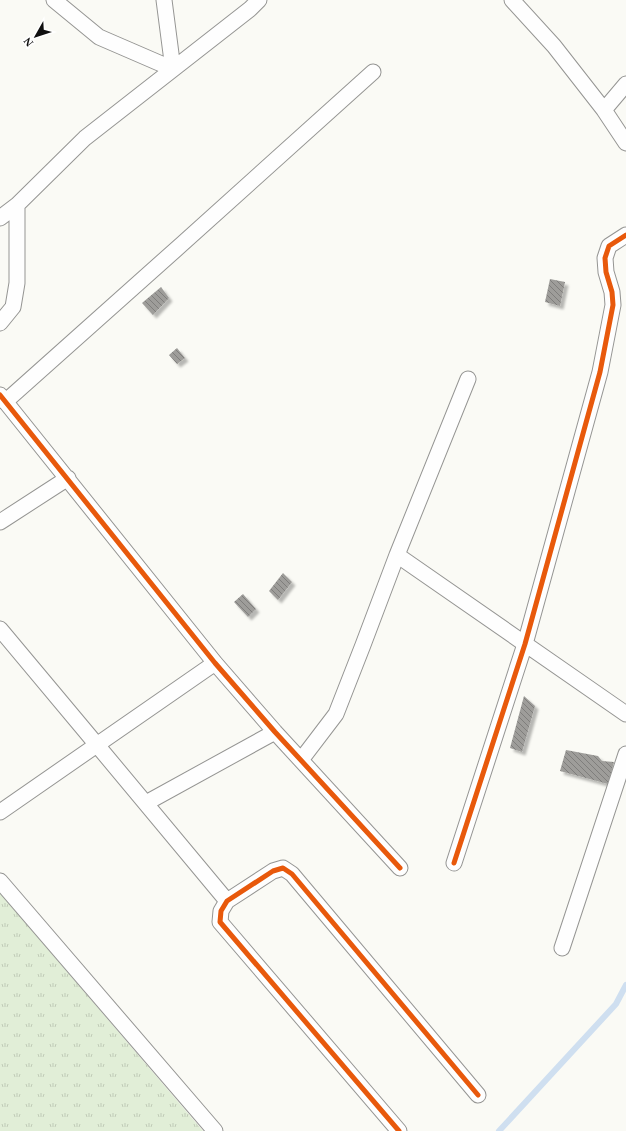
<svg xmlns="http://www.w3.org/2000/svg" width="626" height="1131" viewBox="0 0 626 1131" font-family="Georgia,serif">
  <defs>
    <pattern id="grass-tufts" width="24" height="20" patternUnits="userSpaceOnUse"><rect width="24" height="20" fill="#e1eed7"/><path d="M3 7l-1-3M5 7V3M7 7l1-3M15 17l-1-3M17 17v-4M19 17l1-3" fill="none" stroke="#c0cbb7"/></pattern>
    <pattern id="building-back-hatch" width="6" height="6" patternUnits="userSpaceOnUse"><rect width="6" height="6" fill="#9e9d9a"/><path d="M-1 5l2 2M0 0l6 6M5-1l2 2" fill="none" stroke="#7f7e7c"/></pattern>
    <filter id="shadow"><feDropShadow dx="3.5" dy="3.5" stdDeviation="1" flood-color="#0004"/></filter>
  </defs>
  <rect width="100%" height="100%" fill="#fafaf5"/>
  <path fill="url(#grass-tufts)" d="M 0,893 L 203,1131 L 0,1131 Z"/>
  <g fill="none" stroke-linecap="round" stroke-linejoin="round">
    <path stroke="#cfdff0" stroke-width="6" d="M 499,1131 L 616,1004 L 626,985"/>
  </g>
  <path fill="url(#building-back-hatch)" filter="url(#shadow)" d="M 550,279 L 565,282 L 560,306 L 545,302 Z
    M 161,287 L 169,298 L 153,315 L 142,303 Z
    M 177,348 L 185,358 L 177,364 L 169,355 Z
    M 283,573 L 292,582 L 278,600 L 269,591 Z
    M 243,594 L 256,609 L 248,617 L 234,602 Z
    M 524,696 L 535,706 L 522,752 L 510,748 Z
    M 566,750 L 598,756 L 602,761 L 614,762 L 608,784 L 560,771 Z"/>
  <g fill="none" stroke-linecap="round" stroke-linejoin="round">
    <defs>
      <path id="street" d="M 54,0 L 99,37 L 173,69
        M 164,0 L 173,69
        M 512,0 L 554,46 L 604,110 L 626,143
        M 604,110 L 626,84
        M 0,218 L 17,205
        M 0,323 L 13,307 L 17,283 L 17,205 L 85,138 L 250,9 L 259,0
        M 0,395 L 215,663 L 275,732 L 400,868
        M 5,402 L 182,244 L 373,72
        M 0,522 L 68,478
        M 397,555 L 626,714
        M 0,629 L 97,745 L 227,901
        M 301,760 L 336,714 L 363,645 L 397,555 L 468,379
        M 146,803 L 275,732
        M 0,812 L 215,663
        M 454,863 L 525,644 L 600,372 L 613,305 L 612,292 L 606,272 L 605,258 L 609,246 L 626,235
        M 0,881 L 215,1131
        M 562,948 L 626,754
        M 399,1131 L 220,922 L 221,911 L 227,901 L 273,871 L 283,868 L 292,874 L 478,1095"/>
    </defs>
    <use href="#street" stroke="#959593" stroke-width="17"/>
    <use href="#street" stroke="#fefefe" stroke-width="15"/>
    <defs>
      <path id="cycleway" d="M 0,395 L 215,663 L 275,732 L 400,868
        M 454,863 L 525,644 L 600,372 L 613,305 L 612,292 L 606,272 L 605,258 L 609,246 L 626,235
        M 399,1131 L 220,922 L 221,911 L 227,901 L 273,871 L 283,868 L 292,874 L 478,1095"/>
    </defs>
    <use href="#cycleway" stroke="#fff" stroke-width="8"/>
    <use href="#cycleway" stroke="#e8590c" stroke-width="5"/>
  </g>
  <g transform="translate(36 36) rotate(231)" stroke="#ffffff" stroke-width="3" paint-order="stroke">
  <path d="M0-3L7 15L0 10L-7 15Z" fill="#0f0f0f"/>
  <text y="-6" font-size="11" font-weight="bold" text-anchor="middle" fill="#0f0f0f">N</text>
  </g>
</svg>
